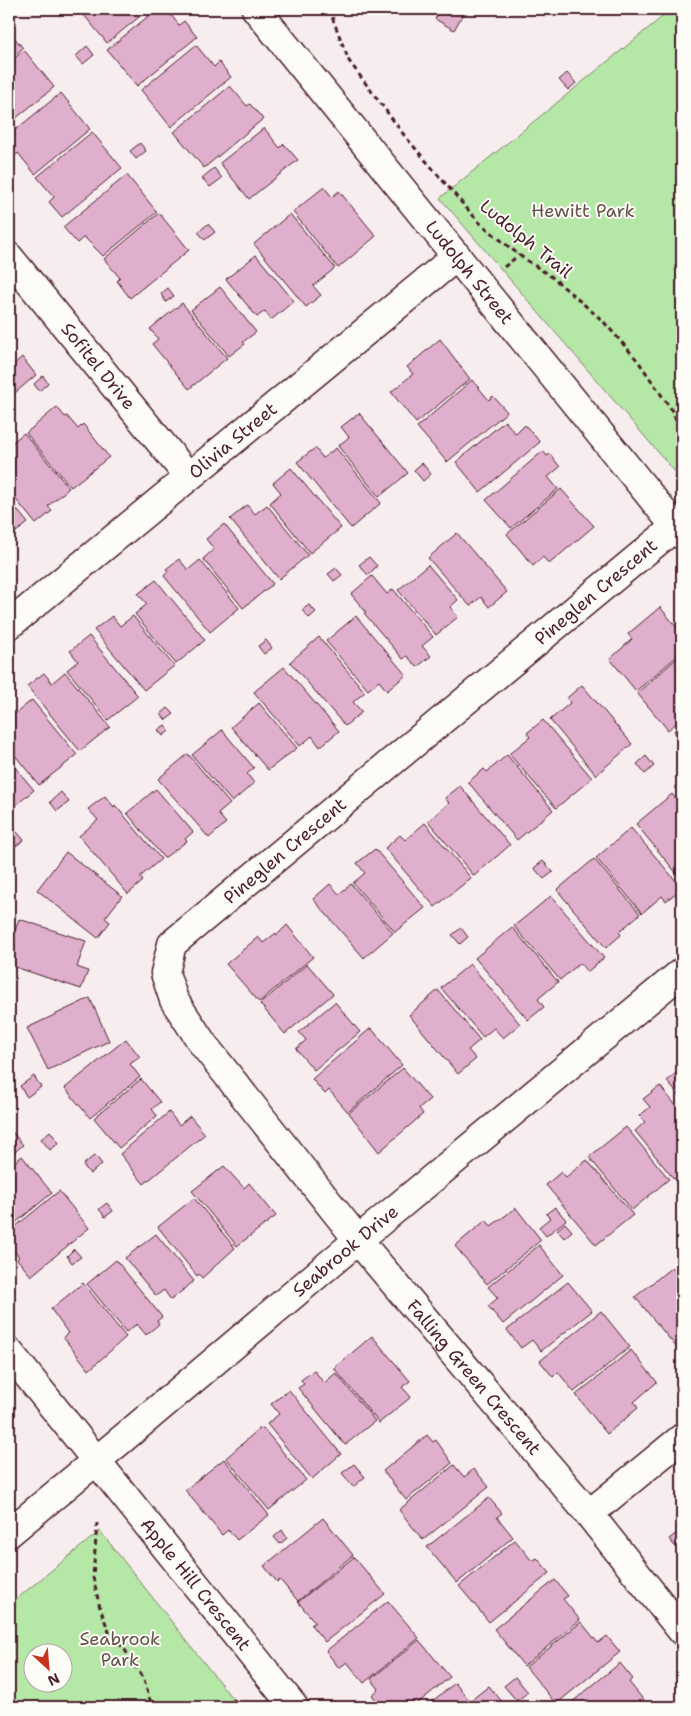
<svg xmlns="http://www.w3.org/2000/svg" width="691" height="1716" viewBox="0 0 691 1716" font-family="'Shantell Sans',sans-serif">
  <rect width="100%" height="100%" fill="#f7edef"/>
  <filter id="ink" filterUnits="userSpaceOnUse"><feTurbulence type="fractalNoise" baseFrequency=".02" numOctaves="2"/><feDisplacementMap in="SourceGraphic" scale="10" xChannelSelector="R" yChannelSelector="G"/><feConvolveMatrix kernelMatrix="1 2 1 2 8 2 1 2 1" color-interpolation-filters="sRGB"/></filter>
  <g filter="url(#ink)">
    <path fill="#b5e7a7" stroke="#808369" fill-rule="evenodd" d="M 672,9 L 682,9 L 682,480 L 440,198 Z
      M 100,1531 L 239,1707 L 9,1707 L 9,1605 ZM 32,1654 L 62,1654 L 62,1684 L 32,1684 Z"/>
    <path fill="#e0afce" stroke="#4a1f2b" d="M 79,9 L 149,9 L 107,43 Z
      M 157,9 L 166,9 L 179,25 L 184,21 L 197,37 L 137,86 L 107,50 Z
      M 441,9 L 466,9 L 454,30 L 435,19 Z
      M 9,31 L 23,48 L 9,60 Z
      M 196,45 L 214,67 L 219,62 L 231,77 L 171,127 L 141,90 Z
      M 87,46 L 94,55 L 83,64 L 76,56 Z
      M 24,50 L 54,87 L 9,124 L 9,63 Z
      M 567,73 L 576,83 L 568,90 L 559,80 Z
      M 230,86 L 247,106 L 250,104 L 263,119 L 204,168 L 174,132 Z
      M 61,93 L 90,129 L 35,174 L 18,153 L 13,158 L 9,152 L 9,135 Z
      M 264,128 L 280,148 L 284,144 L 298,160 L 249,199 L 220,163 Z
      M 92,132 L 122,168 L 62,217 L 49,202 L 54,197 L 37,177 Z
      M 140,143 L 146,151 L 136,159 L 130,151 Z
      M 214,168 L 222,178 L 210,187 L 202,178 Z
      M 127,175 L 157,212 L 103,256 L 84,237 L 77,243 L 63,227 Z
      M 324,187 L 332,197 L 339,191 L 376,236 L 338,268 L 293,212 Z
      M 159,213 L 189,250 L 130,298 L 117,281 L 120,278 L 104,259 Z
      M 290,214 L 335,268 L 313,286 L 321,295 L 306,307 L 254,244 Z
      M 208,224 L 215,232 L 205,240 L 198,232 Z
      M 256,255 L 294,301 L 271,320 L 265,311 L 257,317 L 226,279 Z
      M 220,287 L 256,332 L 243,342 L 245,344 L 229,356 L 191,310 Z
      M 168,288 L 174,296 L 166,302 L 161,294 Z
      M 182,303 L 227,358 L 189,389 L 152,344 L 158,339 L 150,329 Z
      M 440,339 L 470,379 L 416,423 L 391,392 L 413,374 L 407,367 Z
      M 22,357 L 36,375 L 9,398 L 9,362 L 12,366 Z
      M 43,376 L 48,383 L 39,391 L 34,384 Z
      M 472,380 L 489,400 L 493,396 L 507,412 L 447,462 L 417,427 Z
      M 57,407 L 65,417 L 67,416 L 78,429 L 83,424 L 109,457 L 71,487 L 26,433 Z
      M 359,413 L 408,473 L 379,497 L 338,446 L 349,437 L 341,427 Z
      M 505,421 L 516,434 L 525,425 L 540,442 L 480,492 L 456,462 Z
      M 24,433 L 69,488 L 48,506 L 52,511 L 36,524 L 9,491 L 9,445 Z
      M 315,448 L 323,458 L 336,448 L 381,503 L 351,528 L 297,462 Z
      M 543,451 L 547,456 L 550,454 L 560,467 L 548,477 L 558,489 L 511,528 L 486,500 Z
      M 422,463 L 431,474 L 423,481 L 414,470 Z
      M 291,468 L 341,528 L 310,553 L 270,503 L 281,493 L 273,483 Z
      M 561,489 L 594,526 L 549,564 L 543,557 L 533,566 L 507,534 Z
      M 9,500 L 28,523 L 12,535 L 11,534 L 9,535 Z
      M 247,505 L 255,514 L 267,505 L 308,555 L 279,579 L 230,519 Z
      M 224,524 L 273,584 L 243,608 L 203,559 L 214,549 L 206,539 Z
      M 457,533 L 507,592 L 489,607 L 481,597 L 470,606 L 428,558 Z
      M 369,557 L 377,566 L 368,575 L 359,565 Z
      M 179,559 L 188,570 L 200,560 L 239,608 L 210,632 L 164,576 L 168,571 L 166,569 Z
      M 428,565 L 458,600 L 450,607 L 458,617 L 436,635 L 398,590 Z
      M 336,568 L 342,575 L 334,581 L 328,574 Z
      M 372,576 L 387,594 L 393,589 L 433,637 L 422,646 L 431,656 L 417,667 L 407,656 L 403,659 L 364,613 L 366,612 L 351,594 Z
      M 156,580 L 205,640 L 176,664 L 135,614 L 147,604 L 138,594 Z
      M 309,605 L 316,612 L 309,618 L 302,610 Z
      M 660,607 L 682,634 L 682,652 L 636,691 L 610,659 L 632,639 L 628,634 Z
      M 112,616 L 120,626 L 133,616 L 174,666 L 144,690 L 94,630 Z
      M 356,616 L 406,675 L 387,691 L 379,681 L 368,690 L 326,641 Z
      M 89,636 L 138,696 L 108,720 L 67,670 L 78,661 L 70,651 Z
      M 319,637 L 365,692 L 353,702 L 362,712 L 345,726 L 290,662 Z
      M 266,640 L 272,648 L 264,654 L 258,646 Z
      M 682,654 L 682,718 L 668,730 L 637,693 Z
      M 284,667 L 339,731 L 320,747 L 312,736 L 300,746 L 254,692 Z
      M 65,672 L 110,727 L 80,751 L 27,686 L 44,673 L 52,683 Z
      M 582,685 L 632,744 L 596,775 L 550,720 L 570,703 L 567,698 Z
      M 32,700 L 77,755 L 39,785 L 9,748 L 9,716 L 10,718 Z
      M 259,703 L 297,748 L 268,770 L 231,727 Z
      M 168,708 L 174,714 L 166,720 L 161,714 Z
      M 543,720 L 592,778 L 556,808 L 509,754 L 530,737 L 527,733 Z
      M 682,723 L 682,741 L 674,731 Z
      M 165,725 L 169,731 L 163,736 L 158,730 Z
      M 222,730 L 254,768 L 247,774 L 254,783 L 232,802 L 192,755 Z
      M 188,754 L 230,804 L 218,814 L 226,823 L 209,838 L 158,779 Z
      M 507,755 L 553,810 L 517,840 L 468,782 L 484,769 L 487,772 Z
      M 646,756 L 654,766 L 645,774 L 637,764 Z
      M 9,760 L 34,790 L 9,811 Z
      M 460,786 L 510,845 L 474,876 L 428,821 L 449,803 L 445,798 Z
      M 156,789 L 193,832 L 185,839 L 187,841 L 164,858 L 127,813 Z
      M 61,792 L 69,802 L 57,811 L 50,802 Z
      M 672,794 L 682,806 L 682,880 L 636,824 Z
      M 105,796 L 114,807 L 115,805 L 161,859 L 140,877 L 143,881 L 128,894 L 79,836 L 98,820 L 88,809 Z
      M 425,823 L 471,878 L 435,907 L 385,848 L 400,835 L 405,840 Z
      M 631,828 L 682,888 L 666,901 L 662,896 L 642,913 L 596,858 Z
      M 17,832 L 24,840 L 16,846 L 10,838 Z
      M 375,849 L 425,908 L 395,932 L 353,883 L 365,873 L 357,863 Z
      M 66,852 L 122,896 L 105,918 L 110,922 L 98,938 L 37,890 Z
      M 594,859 L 640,914 L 619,932 L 621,935 L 606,948 L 557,890 Z
      M 543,861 L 553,872 L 544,879 L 534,868 Z
      M 330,884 L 339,894 L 351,884 L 393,933 L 364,958 L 313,899 Z
      M 551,896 L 604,958 L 587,972 L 580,963 L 560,980 L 514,926 Z
      M 19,919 L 86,941 L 77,967 L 88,971 L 81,989 L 9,965 L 9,948 Z
      M 287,925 L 313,957 L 259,1002 L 226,964 L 258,937 L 263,943 L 276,933 L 277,935 Z
      M 512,927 L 558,982 L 538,999 L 544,1007 L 528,1020 L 475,958 Z
      M 461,928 L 468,937 L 460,944 L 452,935 Z
      M 307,964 L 333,994 L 285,1034 L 260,1004 Z
      M 470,964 L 520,1024 L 503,1038 L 494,1028 L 483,1037 L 441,988 Z
      M 438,990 L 480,1040 L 468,1050 L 476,1059 L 458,1074 L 409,1015 Z
      M 90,998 L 109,1041 L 48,1070 L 27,1028 Z
      M 335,1002 L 360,1032 L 314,1070 L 296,1049 L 306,1040 L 299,1032 Z
      M 371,1028 L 402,1065 L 348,1112 L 329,1090 L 325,1094 L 312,1079 Z
      M 126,1039 L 140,1057 L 130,1064 L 140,1077 L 90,1118 L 65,1088 Z
      M 403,1068 L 430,1099 L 419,1108 L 423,1114 L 379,1152 L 349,1113 Z
      M 682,1068 L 682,1100 L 667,1081 Z
      M 34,1076 L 41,1087 L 27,1097 L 20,1086 Z
      M 141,1079 L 160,1102 L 152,1109 L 157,1116 L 119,1148 L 94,1118 Z
      M 660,1086 L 682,1113 L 682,1173 L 674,1179 L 635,1131 L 645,1122 L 639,1116 L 650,1107 L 643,1099 Z
      M 169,1112 L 179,1125 L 190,1116 L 205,1134 L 144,1184 L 120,1154 Z
      M 626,1127 L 669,1179 L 632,1210 L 589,1157 Z
      M 9,1128 L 23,1145 L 9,1157 Z
      M 50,1131 L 59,1143 L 50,1150 L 41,1139 Z
      M 95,1155 L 102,1164 L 90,1174 L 83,1165 Z
      M 22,1156 L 52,1193 L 9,1228 L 9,1167 Z
      M 587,1160 L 633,1215 L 596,1245 L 546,1185 L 561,1172 L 566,1177 Z
      M 224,1166 L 244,1188 L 249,1183 L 276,1216 L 237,1246 L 192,1191 Z
      M 59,1191 L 89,1228 L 31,1276 L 17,1259 L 19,1257 L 9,1244 L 9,1232 Z
      M 194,1198 L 235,1248 L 202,1278 L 199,1274 L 197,1276 L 158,1227 Z
      M 107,1203 L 113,1211 L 105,1217 L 99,1209 Z
      M 555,1207 L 566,1220 L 546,1236 L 539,1227 L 550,1218 L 546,1214 Z
      M 516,1208 L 541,1240 L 487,1284 L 455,1246 L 486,1220 L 491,1226 Z
      M 565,1223 L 572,1231 L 564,1238 L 557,1230 Z
      M 156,1234 L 194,1281 L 171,1300 L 164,1290 L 156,1296 L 125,1258 Z
      M 539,1245 L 563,1275 L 503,1324 L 488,1306 L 498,1298 L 488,1287 Z
      M 74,1249 L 81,1257 L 72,1263 L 67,1256 Z
      M 116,1260 L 162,1317 L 157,1321 L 159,1324 L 146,1335 L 137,1324 L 126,1332 L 87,1284 Z
      M 672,1267 L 682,1280 L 682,1354 L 635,1297 Z
      M 568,1282 L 592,1311 L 541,1351 L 532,1340 L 521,1348 L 507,1330 Z
      M 83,1283 L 126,1337 L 89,1370 L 63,1337 L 68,1333 L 51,1309 Z
      M 601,1311 L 630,1347 L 574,1392 L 558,1372 L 553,1377 L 540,1361 Z
      M 372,1336 L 410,1381 L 402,1387 L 411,1397 L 379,1423 L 334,1368 Z
      M 631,1350 L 657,1382 L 634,1402 L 638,1408 L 607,1434 L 576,1395 Z
      M 314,1370 L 324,1383 L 336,1373 L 375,1421 L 345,1445 L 298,1388 L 304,1384 L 301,1380 Z
      M 289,1390 L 341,1454 L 312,1479 L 267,1424 L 279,1414 L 271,1404 Z
      M 263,1428 L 306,1480 L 269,1510 L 226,1458 L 259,1429 Z
      M 427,1435 L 433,1442 L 436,1440 L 452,1463 L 406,1500 L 383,1471 Z
      M 224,1459 L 269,1515 L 237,1540 L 228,1530 L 222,1535 L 185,1490 Z
      M 354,1464 L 365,1477 L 353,1487 L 342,1473 Z
      M 454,1465 L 464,1477 L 474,1469 L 489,1487 L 423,1540 L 399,1510 Z
      M 489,1498 L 502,1513 L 497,1517 L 513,1537 L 457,1583 L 427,1547 Z
      M 323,1518 L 353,1555 L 298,1601 L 280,1580 L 277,1582 L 264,1566 Z
      M 682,1529 L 682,1555 L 669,1539 Z
      M 282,1530 L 287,1538 L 280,1544 L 274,1537 Z
      M 515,1540 L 532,1561 L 537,1558 L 550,1573 L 489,1622 L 459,1586 Z
      M 354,1557 L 385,1594 L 325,1642 L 311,1625 L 315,1622 L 298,1602 Z
      M 555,1580 L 568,1596 L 563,1599 L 580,1620 L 524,1666 L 494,1629 Z
      M 388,1601 L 419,1638 L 364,1683 L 347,1662 L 339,1668 L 326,1651 Z
      M 581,1622 L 598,1643 L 607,1636 L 620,1652 L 556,1704 L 526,1667 Z
      M 419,1640 L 450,1677 L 413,1707 L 380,1707 L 381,1706 L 372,1695 L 379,1689 L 371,1679 Z
      M 620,1663 L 633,1679 L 629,1682 L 646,1703 L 640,1707 L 566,1707 Z
      M 515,1677 L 528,1692 L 517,1701 L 504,1686 Z
      M 455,1683 L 470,1701 L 489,1686 L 504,1704 L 501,1707 L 425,1707 Z"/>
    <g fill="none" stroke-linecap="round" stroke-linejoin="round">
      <defs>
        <g id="minor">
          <path id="s1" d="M 256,9 L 682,535"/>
          <path id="s2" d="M 9,257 L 188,476"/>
          <path id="s3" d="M 675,527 L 172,944 L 165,973 L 174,1000 L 203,1044 L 358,1240 L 589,1514 L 682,1631"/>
          <path id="s4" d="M 9,625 L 457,256"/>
          <path id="s5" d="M 9,1352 L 294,1707"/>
          <path d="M 589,1514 L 682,1438"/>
          <path id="s6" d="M 9,1533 L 126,1436 L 358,1240 L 682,972"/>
        </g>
      </defs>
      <use href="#minor" stroke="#4a1f2b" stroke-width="31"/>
      <path stroke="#4a1f2b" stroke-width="3" stroke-dasharray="5 4" stroke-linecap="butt" d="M 329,9 L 349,61 L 404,135 L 462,203 L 480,223 L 519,255 L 552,277 L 603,321 L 638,361 L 671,409 L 682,434
        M 504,267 L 519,255
        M 675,478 L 682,472
        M 97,1523 L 93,1577 L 100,1608 L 109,1632 L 125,1650 L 144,1680 L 152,1707
        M 224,1707 L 238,1698"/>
      <use href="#minor" stroke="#fdfcf7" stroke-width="28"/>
    </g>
  </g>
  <g text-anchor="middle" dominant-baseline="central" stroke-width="4" stroke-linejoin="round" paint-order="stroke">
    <g font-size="18" fill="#65514a" stroke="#fdfcf7">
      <text x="583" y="211">Hewitt Park</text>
      <text x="120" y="1639">Seabrook<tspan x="120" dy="21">Park</tspan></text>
    </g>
    <g font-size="18" fill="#4a1f2b" stroke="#fdfcf7">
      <text transform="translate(526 239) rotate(39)">Ludolph Trail</text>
      <text stroke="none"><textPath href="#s1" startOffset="339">Ludolph Street</textPath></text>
      <text stroke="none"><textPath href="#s2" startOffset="141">Sofitel Drive</textPath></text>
      <text stroke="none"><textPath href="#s4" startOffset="290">Olivia Street</textPath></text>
      <text transform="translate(596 592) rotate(-40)">Pineglen Crescent</text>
      <text transform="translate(285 851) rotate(-40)">Pineglen Crescent</text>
      <text stroke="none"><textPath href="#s6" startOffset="439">Seabrook Drive</textPath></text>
      <text stroke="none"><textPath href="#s3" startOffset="1194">Falling Green Crescent</textPath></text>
      <text stroke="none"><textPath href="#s5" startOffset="298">Apple Hill Crescent</textPath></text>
    </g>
  </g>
  <rect width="691" height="1716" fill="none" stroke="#fdfcf7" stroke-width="30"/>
  <rect x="15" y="15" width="661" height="1686" fill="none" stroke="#4a1f2b" stroke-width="2" filter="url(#ink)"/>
  <g transform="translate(48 1668) rotate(154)"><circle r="24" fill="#fdfcf7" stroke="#b5a4a5"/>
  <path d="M0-4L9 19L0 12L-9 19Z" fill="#c8321e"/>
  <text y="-8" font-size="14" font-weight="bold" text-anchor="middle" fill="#4a1f2b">N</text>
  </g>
</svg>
